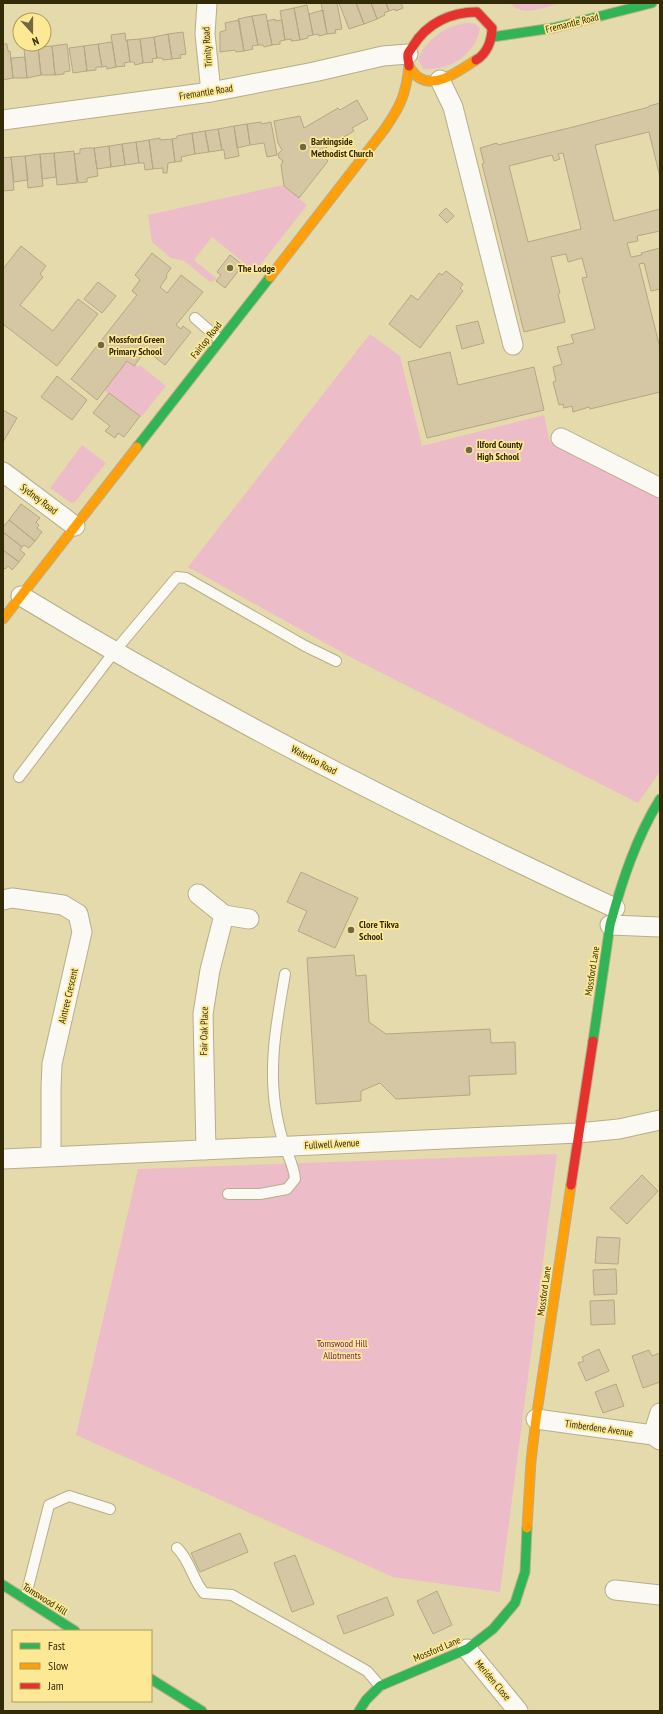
<svg xmlns="http://www.w3.org/2000/svg" width="663" height="1714" viewBox="0 0 663 1714" font-family="'PT Sans Narrow',sans-serif">
  <rect width="100%" height="100%" fill="#e5daac"/>
  <path fill="#ecbdc8" d="M 510,3 L 560,3 C 545,7 522,18 510,3 Z
    M 468,23 L 475,24 L 480,28 C 476,55 449,71 423,69 L 418,59 C 426,39 447,25 468,23 Z
    M 283,185 L 307,205 L 254,273 L 242,264 L 243,262 L 212,237 L 194,260 L 217,279 L 210,282 L 184,261 L 171,258 L 152,242 L 148,215 Z
    M 370,334 L 400,356 L 422,446 L 544,415 L 550,442 L 660,498 L 660,772 L 638,803 L 354,659 L 188,567 Z
    M 127,361 L 133,366 L 135,364 L 138,367 L 140,365 L 166,386 L 141,417 L 104,390 Z
    M 82,445 L 106,463 L 75,502 L 71,503 L 50,488 Z
    M 557,1154 L 500,1592 L 393,1577 L 76,1435 L 138,1169 Z"/>
  <path fill="#d5c7a4" stroke="#b5a784" fill-rule="evenodd" d="M 321,3 L 337,3 L 342,29 L 335,30 L 336,33 L 327,34 Z
    M 339,3 L 356,3 L 364,24 L 349,29 Z
    M 356,3 L 371,3 L 377,19 L 364,24 Z
    M 371,3 L 386,3 L 389,11 L 384,13 L 385,15 L 377,19 Z
    M 386,3 L 401,3 L 403,8 L 396,11 L 395,9 L 389,11 Z
    M 307,5 L 313,35 L 308,36 L 308,38 L 300,40 L 294,8 Z
    M 294,8 L 300,40 L 291,41 L 291,39 L 285,40 L 280,11 Z
    M 323,10 L 327,34 L 319,36 L 318,34 L 313,35 L 309,14 Z
    M 266,14 L 272,45 L 264,47 L 263,45 L 258,45 L 252,16 Z
    M 252,16 L 258,45 L 252,46 L 253,49 L 244,51 L 238,19 Z
    M 275,19 L 275,21 L 282,20 L 285,40 L 280,41 L 280,44 L 272,45 L 267,21 Z
    M 239,20 L 244,51 L 236,52 L 235,50 L 220,52 L 220,32 L 226,30 L 225,23 Z
    M 183,32 L 186,54 L 180,55 L 181,58 L 172,59 L 168,34 Z
    M 125,33 L 126,41 L 127,40 L 130,62 L 124,63 L 125,66 L 116,67 L 111,35 Z
    M 168,34 L 172,59 L 163,60 L 162,58 L 157,58 L 154,37 Z
    M 154,37 L 157,58 L 152,59 L 153,62 L 143,63 L 140,39 Z
    M 140,39 L 143,63 L 135,65 L 134,62 L 130,62 L 127,40 Z
    M 112,42 L 116,67 L 107,69 L 106,66 L 102,67 L 98,44 Z
    M 3,44 L 7,44 L 8,51 L 10,51 L 13,78 L 3,80 Z
    M 67,44 L 70,71 L 64,72 L 64,74 L 55,75 L 52,46 Z
    M 98,44 L 102,67 L 96,67 L 96,70 L 87,71 L 84,46 Z
    M 52,46 L 55,75 L 41,75 L 38,47 Z
    M 84,46 L 87,71 L 73,73 L 69,48 Z
    M 38,47 L 41,75 L 27,78 L 24,49 Z
    M 25,57 L 27,78 L 13,78 L 11,58 Z
    M 357,100 L 368,119 L 352,128 L 354,131 L 319,152 L 328,161 L 299,198 L 284,186 L 281,165 L 283,161 L 279,158 L 278,154 L 282,150 L 278,143 L 274,121 L 300,116 L 304,128 L 338,108 L 340,110 Z
    M 660,103 L 660,177 L 649,132 L 595,145 L 614,221 L 660,209 L 660,231 L 637,236 L 638,241 L 627,243 L 631,257 L 642,255 L 641,253 L 660,248 L 660,289 L 651,291 L 644,263 L 639,264 L 660,348 L 660,392 L 590,409 L 589,407 L 573,412 L 572,406 L 564,408 L 563,404 L 559,405 L 553,382 L 556,381 L 553,367 L 562,364 L 557,347 L 574,343 L 571,335 L 595,329 L 582,278 L 587,277 L 582,258 L 568,262 L 566,254 L 551,257 L 560,293 L 558,294 L 565,322 L 524,332 L 482,164 L 484,163 L 480,148 L 497,143 L 498,145 L 573,127 L 649,107 L 649,106 ZM 563,153 L 581,229 L 528,242 L 509,166 L 552,155 L 554,161 L 560,159 L 558,154 Z
    M 261,122 L 262,124 L 271,122 L 277,155 L 267,157 L 264,143 L 250,145 L 247,124 Z
    M 247,124 L 250,145 L 237,148 L 234,126 Z
    M 234,126 L 239,156 L 225,159 L 224,150 L 222,150 L 218,129 Z
    M 218,129 L 222,150 L 209,152 L 205,131 Z
    M 205,131 L 209,152 L 195,154 L 192,133 Z
    M 192,133 L 195,154 L 181,157 L 182,161 L 175,162 L 172,139 L 177,138 L 177,136 Z
    M 160,138 L 160,140 L 172,139 L 175,162 L 168,163 L 167,173 L 163,173 L 163,168 L 153,169 L 149,140 Z
    M 149,140 L 153,169 L 145,170 L 144,163 L 139,163 L 136,142 Z
    M 136,142 L 139,163 L 125,165 L 122,144 Z
    M 122,144 L 125,165 L 111,167 L 109,146 Z
    M 109,146 L 111,167 L 97,169 L 94,148 Z
    M 87,148 L 94,148 L 98,176 L 87,178 L 87,182 L 78,183 L 74,154 L 80,153 L 80,149 Z
    M 74,151 L 77,183 L 57,185 L 54,153 Z
    M 54,153 L 56,177 L 42,179 L 40,154 Z
    M 40,154 L 43,186 L 28,188 L 25,156 Z
    M 25,156 L 28,180 L 14,182 L 11,157 Z
    M 11,157 L 14,190 L 3,191 L 3,158 Z
    M 446,208 L 454,216 L 447,223 L 439,215 Z
    M 21,246 L 46,266 L 40,274 L 43,277 L 20,305 L 53,331 L 78,299 L 98,314 L 57,366 L 3,324 L 3,269 Z
    M 152,253 L 171,268 L 166,275 L 167,277 L 160,287 L 167,293 L 181,275 L 203,292 L 176,325 L 181,329 L 183,326 L 191,332 L 165,365 L 146,350 L 134,366 L 127,361 L 97,400 L 71,379 L 137,295 L 132,291 L 140,280 L 135,275 Z
    M 230,255 L 243,265 L 225,288 L 216,281 L 221,275 L 217,272 Z
    M 446,271 L 463,284 L 460,288 L 463,291 L 420,348 L 389,324 L 411,295 L 418,300 L 439,273 L 442,275 Z
    M 98,282 L 116,296 L 102,313 L 84,299 Z
    M 478,321 L 484,343 L 462,349 L 456,326 Z
    M 450,352 L 458,385 L 534,367 L 544,410 L 427,438 L 408,362 Z
    M 57,376 L 87,400 L 72,420 L 41,397 Z
    M 109,393 L 140,416 L 124,437 L 118,433 L 115,438 L 105,431 L 110,426 L 93,413 Z
    M 3,410 L 17,418 L 3,442 Z
    M 21,504 L 40,518 L 36,522 L 39,525 L 37,528 L 42,532 L 35,541 L 9,520 Z
    M 9,520 L 35,541 L 29,548 L 24,545 L 22,547 L 3,532 L 3,527 Z
    M 3,532 L 22,547 L 20,550 L 25,554 L 19,562 L 3,550 Z
    M 3,550 L 19,562 L 12,570 L 8,566 L 5,569 L 3,567 Z
    M 301,872 L 358,898 L 335,948 L 298,931 L 307,911 L 287,902 Z
    M 354,955 L 356,976 L 366,975 L 369,1022 L 386,1034 L 490,1029 L 491,1043 L 515,1042 L 516,1074 L 469,1076 L 470,1095 L 396,1099 L 380,1083 L 361,1091 L 361,1101 L 316,1104 L 307,958 Z
    M 642,1175 L 658,1191 L 627,1224 L 610,1208 Z
    M 597,1237 L 620,1238 L 618,1264 L 595,1263 Z
    M 616,1269 L 617,1294 L 594,1295 L 593,1270 Z
    M 614,1300 L 615,1324 L 591,1325 L 590,1301 Z
    M 599,1349 L 609,1371 L 586,1381 L 578,1363 L 584,1361 L 582,1357 Z
    M 649,1350 L 652,1356 L 660,1353 L 660,1382 L 643,1388 L 632,1356 Z
    M 616,1384 L 624,1406 L 603,1413 L 595,1392 Z
    M 240,1533 L 248,1552 L 200,1572 L 191,1553 Z
    M 295,1555 L 314,1604 L 292,1612 L 274,1563 Z
    M 437,1591 L 452,1625 L 433,1634 L 417,1601 Z
    M 387,1597 L 394,1615 L 344,1634 L 337,1616 Z"/>
  <g fill="none" stroke-linecap="round" stroke-linejoin="round">
    <defs>
      <path id="lane" d="M 195,318 L 220,340
        M 19,777 L 114,652 L 177,577 L 186,578 L 305,646 L 336,661
        M 228,1194 L 260,1194 L 287,1189 L 295,1179 C 294,1167 289,1158 285,1147 C 281,1136 278,1123 276,1111 C 268,1065 277,1020 285,974
        M 177,1548 C 190,1560 192,1579 204,1593 L 232,1595 L 367,1671 L 380,1686
        M 25,1599 L 49,1505 L 69,1496 L 110,1509"/>
      <path id="street" d="M 207,3 L 205,34 L 211,92
        M 440,80 L 453,107 L 513,345
        M 3,120 L 211,92 L 314,72 L 383,56 L 408,54
        M 561,438 L 660,488
        M 3,472 L 75,526
        M 21,596 C 212,712 412,814 615,908
        M 198,894 L 224,915 L 249,919
        M 3,900 L 12,898 L 63,905 L 78,914 L 82,932 L 52,1064 L 51,1088 L 51,1157
        M 610,925 L 660,927
        M 206,1150 L 203,1014 L 210,970 L 224,915
        M 3,1159 L 578,1133 L 619,1129 L 660,1120
        M 536,1419 L 653,1435 L 660,1440
        M 653,1435 L 660,1413
        M 615,1590 L 660,1595
        M 467,1649 L 518,1711"/>
      <path id="fast" d="M 492,37 L 553,28 L 652,3
        M 137,447 L 270,277
        M 593,1041 L 610,925 C 622,881 636,838 660,799
        M 3,1585 L 75,1631
        M 151,1679 L 202,1711
        M 359,1711 L 366,1700 L 380,1686 L 467,1649 L 493,1629 L 515,1603 L 525,1572 L 527,1528"/>
      <path id="slow" d="M 409,67 C 412,70 414,74 418,77 C 436,90 461,69 476,60
        M 270,277 L 384,130 C 400,107 406,95 409,66
        M 3,619 L 137,447
        M 527,1528 L 531,1461 L 536,1419 L 571,1185"/>
      <path id="jam" d="M 409,66 C 409,63 407,57 408,54 C 409,51 412,48 413,46 C 427,23 451,12 477,12 L 492,28 C 492,40 487,54 476,60
        M 571,1185 L 593,1041"/>
    </defs>
    <use href="#lane" stroke="#b7ae8a" stroke-width="12"/>
    <use href="#street" stroke="#b7ae8a" stroke-width="21"/>
    <use href="#fast" stroke="#b7ae8a" stroke-width="11"/>
    <use href="#slow" stroke="#b7ae8a" stroke-width="11"/>
    <use href="#jam" stroke="#b7ae8a" stroke-width="11"/>
    <use href="#lane" stroke="#fbf9f3" stroke-width="10"/>
    <use href="#street" stroke="#fbf9f3" stroke-width="19"/>
    <use href="#fast" stroke="#30b455" stroke-width="9"/>
    <use href="#slow" stroke="#ff9f0a" stroke-width="9"/>
    <use href="#jam" stroke="#e5322d" stroke-width="9"/>
  </g>
  <g fill="#716841" stroke="#fce895" stroke-width="1.5">
    <circle cx="303" cy="147" r="4"/>
    <circle cx="230" cy="268" r="4"/>
    <circle cx="101" cy="345" r="4"/>
    <circle cx="469" cy="450" r="4"/>
    <circle cx="351" cy="930" r="4"/>
  </g>
  <g text-anchor="middle" dominant-baseline="central" stroke-width="3.5" stroke-linejoin="round" paint-order="stroke">
    <g font-size="10" fill="#332b07" stroke="#fce895">
      <text transform="translate(572 23) rotate(-14)">Fremantle Road</text>
      <text transform="translate(207 47) rotate(-94)">Trinity Road</text>
      <text transform="translate(206 92) rotate(-9)">Fremantle Road</text>
      <text transform="translate(206 340) rotate(-52)">Fairlop Road</text>
      <text transform="translate(39 499) rotate(37)">Sydney Road</text>
      <text transform="translate(314 760) rotate(28)">Waterloo Road</text>
      <text transform="translate(592 971) rotate(-81)">Mossford Lane</text>
      <text transform="translate(68 996) rotate(-77)">Aintree Crescent</text>
      <text transform="translate(204 1031) rotate(-89)">Fair Oak Place</text>
      <text transform="translate(332 1144) rotate(-3)">Fullwell Avenue</text>
      <text transform="translate(544 1291) rotate(-82)">Mossford Lane</text>
      <text transform="translate(599 1428) rotate(8)">Timberdene Avenue</text>
      <text transform="translate(45 1599) rotate(32)">Tomswood Hill</text>
      <text transform="translate(437 1649) rotate(-23)">Mossford Lane</text>
      <text transform="translate(493 1680) rotate(50)">Meriden Close</text>
    </g>
    <g font-size="10" font-weight="bold" fill="#332b07" stroke="#fce895" text-anchor="start">
      <text x="311" y="141">Barkingside<tspan x="311" dy="12">Methodist Church</tspan></text>
      <text x="238" y="268">The Lodge</text>
      <text x="109" y="339">Mossford Green<tspan x="109" dy="12">Primary School</tspan></text>
      <text x="477" y="444">Ilford County<tspan x="477" dy="12">High School</tspan></text>
      <text x="359" y="924">Clore Tikva<tspan x="359" dy="12">School</tspan></text>
    </g>
    <g font-size="10" fill="#731963" stroke="#fce895">
      <text x="342" y="1343">Tomswood Hill<tspan x="342" dy="12">Allotments</tspan></text>
    </g>
  </g>
  <rect width="663" height="1714" fill="none" stroke="#332b07" stroke-width="8"/>
  <rect x="12" y="1630" width="140" height="72" fill="#fce895" stroke="#ac9c5c"/>
  <rect x="20" y="1643" width="20" height="6" fill="#30b455" stroke="#ac9c5c"/>
  <text x="48" y="1650" font-size="12" fill="#332b07">Fast</text>
  <rect x="20" y="1663" width="20" height="6" fill="#ff9f0a" stroke="#ac9c5c"/>
  <text x="48" y="1670" font-size="12" fill="#332b07">Slow</text>
  <rect x="20" y="1683" width="20" height="6" fill="#e5322d" stroke="#ac9c5c"/>
  <text x="48" y="1690" font-size="12" fill="#332b07">Jam</text>
  <g transform="translate(32 32) rotate(159)"><circle r="19" fill="#fce895" stroke="#ac9c5c"/>
  <path d="M0-3L7 15L0 10L-7 15Z" fill="#716841"/>
  <text y="-6" font-size="11" font-weight="bold" text-anchor="middle" fill="#332b07">N</text>
  </g>
</svg>
